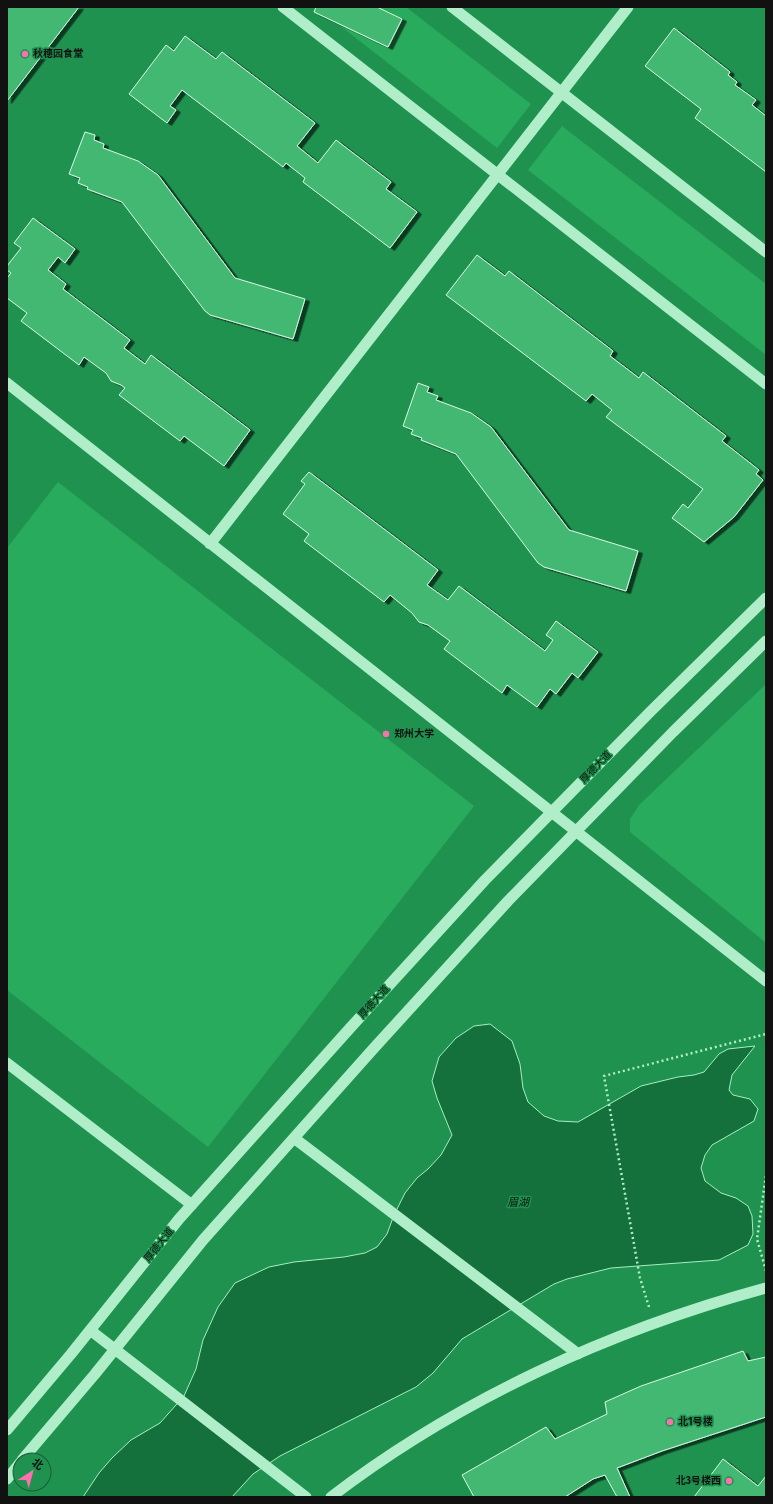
<svg xmlns="http://www.w3.org/2000/svg" width="773" height="1504" viewBox="0 0 773 1504" font-family="'Fira Sans','Noto Sans SC',sans-serif">
  <defs>
    <filter id="shadow"><feDropShadow dx="4.5" dy="2.5" stdDeviation="0" flood-color="#0009"/></filter>
  </defs>
  <rect width="100%" height="100%" fill="#1f924f"/>
  <path fill="#28ab5c" d="M 316,7 L 406,7 L 531,104 L 497,148 Z
    M 562,126 L 766,284 L 766,355 L 528,170 Z
    M 58,482 L 474,806 L 208,1147 L 7,990 L 7,548 Z
    M 766,684 L 766,943 L 630,832 L 630,819 L 639,805 Z"/>
  <path fill="#15713c" stroke="#a4efc1" d="M 490,1024 L 512,1041 L 520,1064 L 523,1088 L 528,1102 L 544,1116 L 558,1121 L 578,1122 L 641,1086 L 678,1077 L 694,1075 L 704,1072 L 719,1054 L 728,1049 L 755,1046 L 732,1075 L 729,1090 L 733,1095 L 750,1099 L 758,1109 L 754,1121 L 712,1145 L 705,1155 L 701,1168 L 705,1181 L 721,1193 L 736,1198 L 748,1206 L 752,1216 L 753,1234 L 748,1245 L 719,1260 L 611,1268 L 567,1279 L 554,1284 L 462,1339 L 433,1373 L 416,1387 L 280,1456 L 253,1474 L 232,1497 L 83,1497 L 99,1473 L 112,1458 L 131,1440 L 160,1423 L 184,1396 L 196,1369 L 203,1340 L 218,1307 L 235,1283 L 269,1267 L 294,1262 L 344,1257 L 365,1253 L 377,1247 L 387,1234 L 394,1215 L 405,1193 L 417,1178 L 428,1169 L 441,1155 L 452,1135 L 437,1098 L 432,1081 L 439,1057 L 456,1038 L 474,1026 Z"/>
  <path fill="#43b873" stroke="#d6fae4" filter="url(#shadow)" d="M 7,7 L 79,7 L 7,101 Z
    M 316,7 L 377,7 L 402,19 L 388,47 L 314,12 Z
    M 674,28 L 730,72 L 728,75 L 737,82 L 735,85 L 756,100 L 752,105 L 766,116 L 766,172 L 695,118 L 701,109 L 645,66 Z
    M 185,36 L 216,59 L 222,52 L 315,123 L 297,146 L 318,163 L 336,140 L 391,182 L 386,189 L 417,212 L 390,248 L 303,182 L 305,178 L 286,163 L 283,167 L 182,90 L 170,106 L 176,110 L 167,123 L 129,94 L 166,45 L 174,51 Z
    M 85,132 L 95,135 L 94,140 L 104,144 L 103,148 L 138,161 L 158,175 L 235,278 L 305,299 L 293,339 L 210,315 L 205,311 L 122,202 L 87,189 L 88,187 L 78,183 L 80,178 L 69,174 Z
    M 33,218 L 75,249 L 65,263 L 58,257 L 48,270 L 66,284 L 63,289 L 130,340 L 124,348 L 145,364 L 151,355 L 250,430 L 224,466 L 184,436 L 180,441 L 119,395 L 125,388 L 121,385 L 111,381 L 106,373 L 84,357 L 79,365 L 21,321 L 27,313 L 7,298 L 7,278 L 11,273 L 7,270 L 7,266 L 21,248 L 14,243 Z
    M 477,255 L 505,276 L 509,271 L 613,351 L 610,356 L 639,378 L 643,372 L 726,436 L 722,441 L 759,470 L 756,474 L 763,480 L 734,517 L 704,542 L 672,518 L 683,504 L 688,508 L 703,489 L 606,417 L 612,410 L 592,394 L 586,401 L 446,295 Z
    M 418,383 L 429,387 L 427,392 L 438,396 L 436,400 L 471,413 L 491,427 L 569,530 L 638,551 L 626,591 L 544,567 L 538,563 L 456,454 L 421,440 L 422,438 L 411,434 L 413,430 L 403,426 Z
    M 309,472 L 438,570 L 427,585 L 448,600 L 459,586 L 545,651 L 553,640 L 546,635 L 556,621 L 598,652 L 578,678 L 572,673 L 556,694 L 550,689 L 537,707 L 507,685 L 502,693 L 444,649 L 450,641 L 428,625 L 419,622 L 412,613 L 390,595 L 384,602 L 304,541 L 309,534 L 283,514 L 305,484 L 301,481 Z
    M 743,1351 L 748,1361 L 766,1357 L 766,1417 L 662,1451 L 617,1468 L 630,1497 L 617,1497 L 605,1475 L 593,1479 L 565,1497 L 474,1497 L 462,1475 L 546,1427 L 555,1439 L 607,1414 L 605,1402 L 641,1386 Z
    M 723,1459 L 758,1486 L 766,1476 L 766,1497 L 694,1497 Z"/>
  <g fill="none" stroke-linecap="round" stroke-linejoin="round">
    <path stroke="#b0eec9" stroke-width="2.5" stroke-dasharray="2 3" stroke-linecap="butt" d="M 766,1271 L 757,1239 L 766,1175
      M 649,1307 L 640,1278 L 604,1076 L 766,1034"/>
    <path stroke="#b0eec9" stroke-width="11" d="M 283,7 L 766,384
      M 452,7 L 766,252
      M 7,383 L 766,981
      M 210,544 L 628,7
      M 7,1063 L 192,1205
      M 294,1138 L 578,1354
      M 90,1330 L 306,1497
      M 7,1430 L 71,1354 L 179,1219 L 351,1027 L 485,880 L 651,711 L 766,598
      M 22,1460 L 95,1374 L 203,1240 L 374,1048 L 508,901 L 673,732 L 766,641
      M 7,1479 L 20,1463
      M 331,1497 C 459,1399 611,1330 766,1288"/>
  </g>
  <g fill="#fc70ad" stroke="#1f924f" stroke-width="1.5">
    <circle cx="25" cy="54" r="4"/>
    <circle cx="386" cy="734" r="4"/>
    <circle cx="670" cy="1422" r="4"/>
    <circle cx="729" cy="1481" r="4"/>
  </g>
  <g text-anchor="middle" dominant-baseline="central" stroke-width="3" stroke-linejoin="round" paint-order="stroke">
    <g font-size="10" font-weight="bold" fill="#111" stroke="#1f924f" text-anchor="start">
      <text x="33" y="54">秋穗园食堂</text>
      <text x="394" y="734">郑州大学</text>
      <text x="678" y="1422">北1号楼</text>
      <text x="721" y="1481" text-anchor="end">北3号楼西</text>
    </g>
    <g font-size="10" fill="#111" stroke="#1f924f">
      <text transform="translate(596 767) rotate(-46)">厚德大道</text>
      <text transform="translate(374 1002) rotate(-48)">厚德大道</text>
      <text transform="translate(159 1245) rotate(-51)">厚德大道</text>
    </g>
    <g font-size="11" font-style="italic" fill="#111" stroke="#1f924f">
      <text x="518" y="1202">眉湖</text>
    </g>
  </g>
  <rect width="773" height="1504" fill="none" stroke="#111111" stroke-width="16"/>
  <g transform="translate(32 1472) rotate(36)"><circle r="19" fill="#1f924f" stroke="#195e36"/>
  <path d="M0-3L7 15L0 10L-7 15Z" fill="#fc70ad"/>
  <text y="-6" font-size="11" font-weight="bold" text-anchor="middle" fill="#111111">北</text>
  </g>
</svg>
